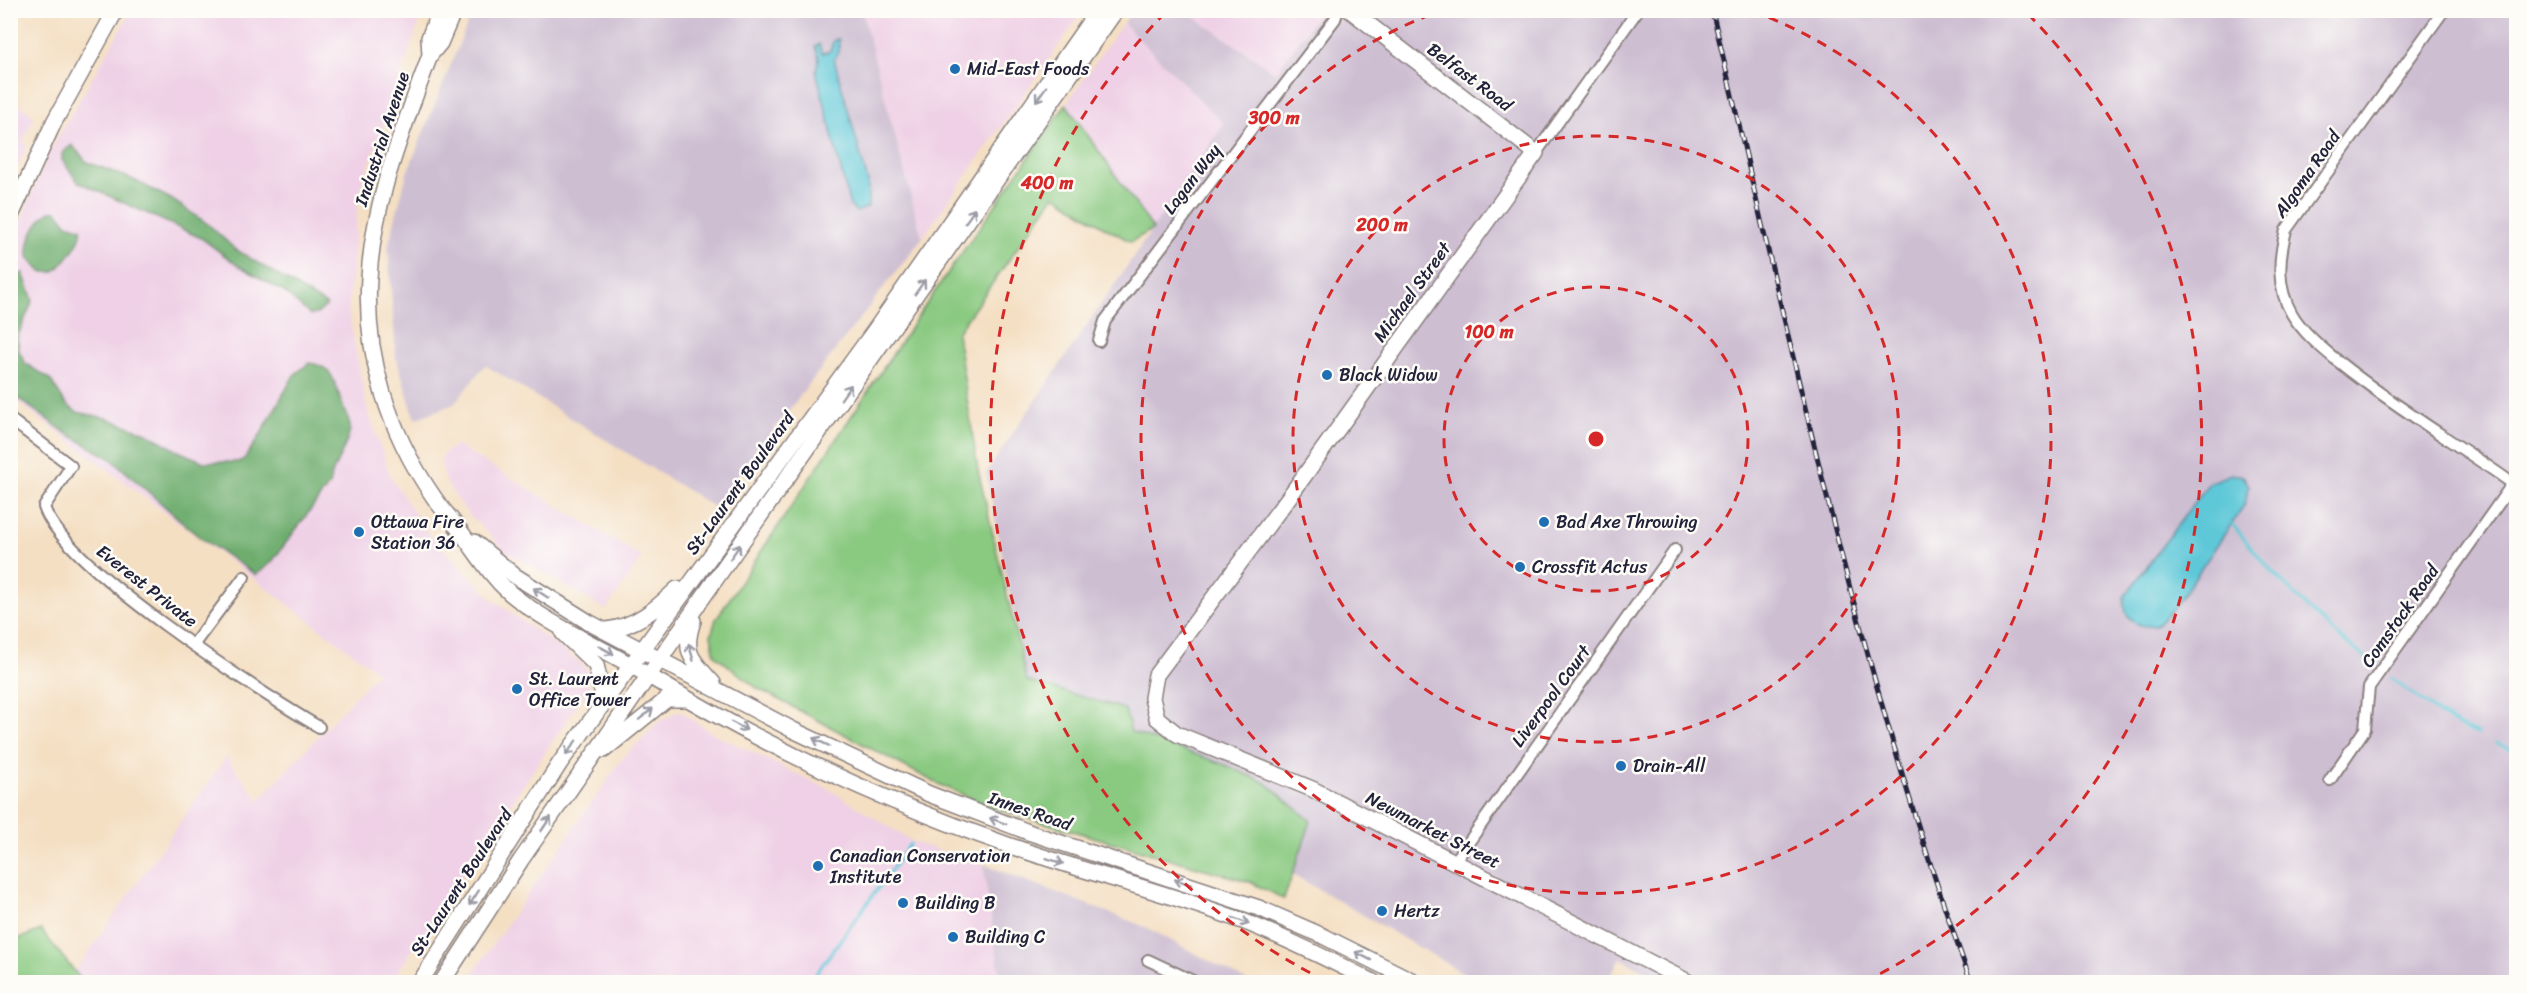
<svg xmlns="http://www.w3.org/2000/svg" width="2527" height="993" viewBox="0 0 2527 993" font-family="Sriracha,sans-serif">
  <rect width="100%" height="100%" fill="#fdfcf7"/>
  <filter id="ink" filterUnits="userSpaceOnUse"><feTurbulence type="fractalNoise" baseFrequency=".0167" numOctaves="2"/><feDisplacementMap in="SourceGraphic" scale="12" xChannelSelector="R" yChannelSelector="G"/><feConvolveMatrix kernelMatrix="1 2 1 2 8 2 1 2 1" color-interpolation-filters="sRGB"/></filter>
  <filter id="wash" filterUnits="userSpaceOnUse"><feTurbulence type="fractalNoise" baseFrequency=".008" numOctaves="4" result="noise"/><feDisplacementMap in="SourceGraphic" scale="24" xChannelSelector="R" yChannelSelector="G"/><feGaussianBlur stdDeviation="1.35" result="paint"/><feColorMatrix in="noise" values="0 0 0 0 0 0 0 0 0 0 0 0 0 0 0 0 0 1.4 0 .05"/><feComposite in="paint" operator="in"/></filter>
  <g filter="url(#wash)">
    <rect width="100%" height="100%" fill="#f4dfc3"/>
    <path fill="#efd0e6" d="M 131,11 L 423,11 L 359,193 L 348,310 L 367,408 L 391,478 L 428,533 L 493,600 L 581,663 L 591,676 L 588,689 L 391,982 L 84,982 L 75,971 L 226,757 L 259,800 L 378,672 L 11,397 L 10,247 L 50,151 Z
      M 862,11 L 1083,11 L 922,238 Z
      M 1186,11 L 1320,11 L 1276,73 Z
      M 1123,23 L 1225,124 L 1153,229 L 1066,104 Z
      M 11,97 L 34,117 L 23,141 L 27,146 L 11,183 Z
      M 456,445 L 642,557 L 606,610 L 507,552 L 468,514 L 448,486 L 440,462 L 444,453 Z
      M 680,711 L 710,732 L 830,790 L 913,842 L 983,864 L 1001,982 L 467,982 L 622,759 L 658,722 Z"/>
    <path fill="#cdbed2" d="M 473,10 L 862,11 L 922,238 L 714,507 L 485,365 L 454,404 L 415,419 L 396,357 L 388,247 L 407,173 Z
      M 1133,11 L 1186,11 L 1276,73 L 1320,11 L 2516,11 L 2516,982 L 1665,982 L 1620,958 L 1608,982 L 1479,982 L 1292,874 L 1310,821 L 1266,783 L 1223,764 L 1131,732 L 1125,709 L 1027,681 L 986,473 L 1224,124 L 1123,23 Z
      M 983,864 L 1148,928 L 1248,982 L 1001,982 Z"/>
    <path fill="#89c980" stroke="#56765e" stroke-width="1.5" d="M 1066,104 L 1153,229 L 1131,242 L 1104,227 L 1055,195 L 957,333 L 978,470 L 1027,681 L 1125,709 L 1131,732 L 1223,764 L 1266,783 L 1311,821 L 1284,899 L 1250,882 L 996,809 L 936,783 L 757,688 L 715,655 L 711,635 L 716,619 L 931,297 Z
      M 41,930 L 83,982 L 16,982 L 11,963 L 11,942 Z"/>
    <path fill="#6ead6e" stroke="#486854" stroke-width="1.5" d="M 72,145 L 87,162 L 132,179 L 171,199 L 208,224 L 235,249 L 327,305 L 317,314 L 310,315 L 284,292 L 236,264 L 201,238 L 78,182 L 62,160 L 62,153 Z
      M 50,211 L 57,211 L 67,224 L 81,228 C 85,239 63,264 54,272 L 41,272 L 28,257 C 27,240 35,221 50,211 Z
      M 23,273 L 33,300 L 17,338 L 19,351 L 26,364 L 50,379 L 65,403 L 77,412 L 106,418 L 147,433 L 178,451 L 204,462 L 238,462 L 244,459 L 259,437 L 294,375 L 309,363 C 335,365 336,388 343,407 C 346,415 351,421 350,429 C 347,450 332,465 329,485 L 271,563 L 256,575 L 198,536 L 110,458 L 66,433 L 11,393 L 11,278 Z"/>
    <path fill="#5ec8d8" stroke="#40758a" stroke-width="1.5" d="M 839,39 L 839,50 L 834,59 L 868,182 L 868,207 L 857,212 L 850,206 L 816,71 L 819,58 L 815,47 L 819,44 L 822,53 L 830,51 L 834,40 Z
      M 2231,474 L 2243,476 L 2249,486 L 2245,504 L 2175,607 L 2156,626 C 2136,628 2123,619 2124,597 L 2209,483 Z"/>
    <g fill="none" stroke-linecap="round" stroke-linejoin="round">
      <path stroke="#5ec8d8" stroke-width="3" d="M 2232,524 C 2272,574 2317,621 2368,660
        M 2391,678 L 2452,723 L 2478,734
        M 2496,743 L 2516,751
        M 810,982 L 910,844"/>
    </g>
  </g>
  <g filter="url(#ink)">
    <g fill="none" stroke-linecap="round" stroke-linejoin="round">
      <defs>
        <path id="street" d="M 2444,10 L 2286,230 C 2279,258 2276,287 2292,314 C 2303,333 2323,349 2340,363 C 2396,408 2458,444 2516,486
          M 1536,153 L 1638,10
          M 1099,341 L 1105,321 L 1335,19 L 1338,10
          M 10,419 L 71,466 L 44,507 C 63,566 261,693 319,727
          M 194,644 L 244,577
          M 2330,780 L 2365,729 L 2369,687 L 2516,479
          M 1454,863 L 1675,550
          M 1148,960 L 1195,982"/>
        <path id="secondary" d="M 454,10 L 440,43 L 430,55 C 404,128 373,200 369,278 C 364,356 389,432 433,496 C 443,511 456,524 466,539 C 480,558 492,577 510,593 C 551,627 604,648 649,676 C 761,744 882,801 1005,844 C 1083,872 1163,891 1240,920 C 1286,938 1330,960 1373,982
          M 1350,10 L 1536,153 L 1289,497 L 1156,675 L 1152,698 L 1157,718 L 1177,734 L 1312,789 L 1688,982
          M 430,55 L 429,38 L 440,10
          M 10,218 L 54,122 L 116,10
          M 474,542 L 515,576 L 590,623 L 793,730 L 929,794 L 1031,833 L 1259,908 L 1323,936 L 1415,982
          M 693,621 C 682,653 692,660 713,683
          M 607,630 C 636,626 656,609 677,589
          M 563,633 L 596,665 L 604,700
          M 604,750 L 667,699 L 687,699
          M 420,982 L 560,763 L 875,330 L 1098,10
          M 442,982 L 521,860 L 701,600 L 1116,10"/>
      </defs>
      <use href="#street" stroke="#8b807f" stroke-width="14"/>
      <use href="#secondary" stroke="#8b807f" stroke-width="18"/>
      <use href="#street" stroke="#fff" stroke-width="10"/>
      <use href="#secondary" stroke="#fff" stroke-width="15"/>
      <defs>
        <path id="rail" d="M 1712,10 C 1790,337 1856,667 1971,982"/>
      </defs>
      <use href="#rail" stroke="#22223b" stroke-width="5"/>
      <use href="#rail" stroke="#fdfcf7" stroke-width="3" stroke-dasharray="9" stroke-linecap="butt"/>
    </g>
    <defs><path id="oneway-shaft" d="M-6 0H5M1.5-3L5.5 0L1.5 3" fill="none" stroke-width="1.6" stroke-linecap="round" stroke-linejoin="round" transform="scale(1.5)"/></defs>
    <g stroke="#9c9ca7">
      <use href="#oneway-shaft" transform="translate(1041 94) rotate(125)"/>
      <use href="#oneway-shaft" transform="translate(970 216) rotate(-55)"/>
      <use href="#oneway-shaft" transform="translate(920 287) rotate(-55)"/>
      <use href="#oneway-shaft" transform="translate(846 392) rotate(-55)"/>
      <use href="#oneway-shaft" transform="translate(735 552) rotate(-55)"/>
      <use href="#oneway-shaft" transform="translate(541 593) rotate(-147)"/>
      <use href="#oneway-shaft" transform="translate(606 650) rotate(29)"/>
      <use href="#oneway-shaft" transform="translate(691 652) rotate(-106)"/>
      <use href="#oneway-shaft" transform="translate(646 714) rotate(-39)"/>
      <use href="#oneway-shaft" transform="translate(739 726) rotate(28)"/>
      <use href="#oneway-shaft" transform="translate(821 742) rotate(-155)"/>
      <use href="#oneway-shaft" transform="translate(571 748) rotate(125)"/>
      <use href="#oneway-shaft" transform="translate(998 821) rotate(-160)"/>
      <use href="#oneway-shaft" transform="translate(546 824) rotate(-56)"/>
      <use href="#oneway-shaft" transform="translate(1055 861) rotate(18)"/>
      <use href="#oneway-shaft" transform="translate(1183 882) rotate(-162)"/>
      <use href="#oneway-shaft" transform="translate(474 898) rotate(123)"/>
      <use href="#oneway-shaft" transform="translate(1241 921) rotate(21)"/>
      <use href="#oneway-shaft" transform="translate(1363 956) rotate(-153)"/>
    </g>
  </g>
  <g fill="none" stroke="#d62828" stroke-width="3" stroke-dasharray="10 8">
    <circle cx="1596" cy="439" r="152"/>
    <circle cx="1596" cy="439" r="303"/>
    <path d="M1752 11A455 455 0 1 1 1440 11"/>
    <path d="M1326 981A606 606 0 0 1 1164 14M2028 14A606 606 0 0 1 1866 981"/>
  </g>
  <g fill="#1f6fb2" stroke="#fdfcf7" stroke-width="2">
    <circle cx="955" cy="69" r="6"/>
    <circle cx="1327" cy="375" r="6"/>
    <circle cx="1544" cy="522" r="6"/>
    <circle cx="359" cy="532" r="6"/>
    <circle cx="1520" cy="567" r="6"/>
    <circle cx="517" cy="689" r="6"/>
    <circle cx="1621" cy="766" r="6"/>
    <circle cx="818" cy="866" r="6"/>
    <circle cx="903" cy="903" r="6"/>
    <circle cx="1382" cy="911" r="6"/>
    <circle cx="953" cy="937" r="6"/>
  </g>
  <g text-anchor="middle" dominant-baseline="central" stroke-width="5" stroke-linejoin="round" paint-order="stroke">
    <g font-size="18" fill="#22223b" stroke="#fdfcf7" text-anchor="start">
      <text x="967" y="69">Mid-East Foods</text>
      <text x="1339" y="375">Black Widow</text>
      <text x="371" y="522">Ottawa Fire<tspan x="371" dy="21">Station 36</tspan></text>
      <text x="1556" y="522">Bad Axe Throwing</text>
      <text x="1532" y="567">Crossfit Actus</text>
      <text x="529" y="679">St. Laurent<tspan x="529" dy="21">Office Tower</tspan></text>
      <text x="1633" y="766">Drain-All</text>
      <text x="830" y="856">Canadian Conservation<tspan x="830" dy="21">Institute</tspan></text>
      <text x="915" y="903">Building B</text>
      <text x="1394" y="911">Hertz</text>
      <text x="965" y="937">Building C</text>
    </g>
    <g font-size="18" fill="#22223b" stroke="#fdfcf7">
      <text transform="translate(1470 77) rotate(37)">Belfast Road</text>
      <text transform="translate(382 139) rotate(-72)">Industrial Avenue</text>
      <text transform="translate(2307 174) rotate(-55)">Algoma Road</text>
      <text transform="translate(1192 179) rotate(-53)">Lagan Way</text>
      <text transform="translate(1412 292) rotate(-54)">Michael Street</text>
      <text transform="translate(740 483) rotate(-54)">St-Laurent Boulevard</text>
      <text transform="translate(147 586) rotate(38)">Everest Private</text>
      <text transform="translate(2400 616) rotate(-55)">Comstock Road</text>
      <text transform="translate(1551 696) rotate(-54)">Liverpool Court</text>
      <text transform="translate(1030 811) rotate(19)">Innes Road</text>
      <text transform="translate(1433 830) rotate(27)">Newmarket Street</text>
      <text transform="translate(461 882) rotate(-57)">St-Laurent Boulevard</text>
    </g>
  </g>
  <circle cx="1596" cy="439" r="9" fill="#d62828" stroke="#fdfcf7" stroke-width="3"/>
  <g font-size="18" text-anchor="middle" font-weight="bold" fill="#d62828" stroke="#fdfcf7" stroke-width="5" stroke-linejoin="round" paint-order="stroke">
    <text x="1274" y="124">300 m</text>
    <text x="1047" y="189">400 m</text>
    <text x="1382" y="231">200 m</text>
    <text x="1489" y="338">100 m</text>
  </g>
  <rect width="2527" height="993" fill="none" stroke="#fdfcf7" stroke-width="36"/>
</svg>
